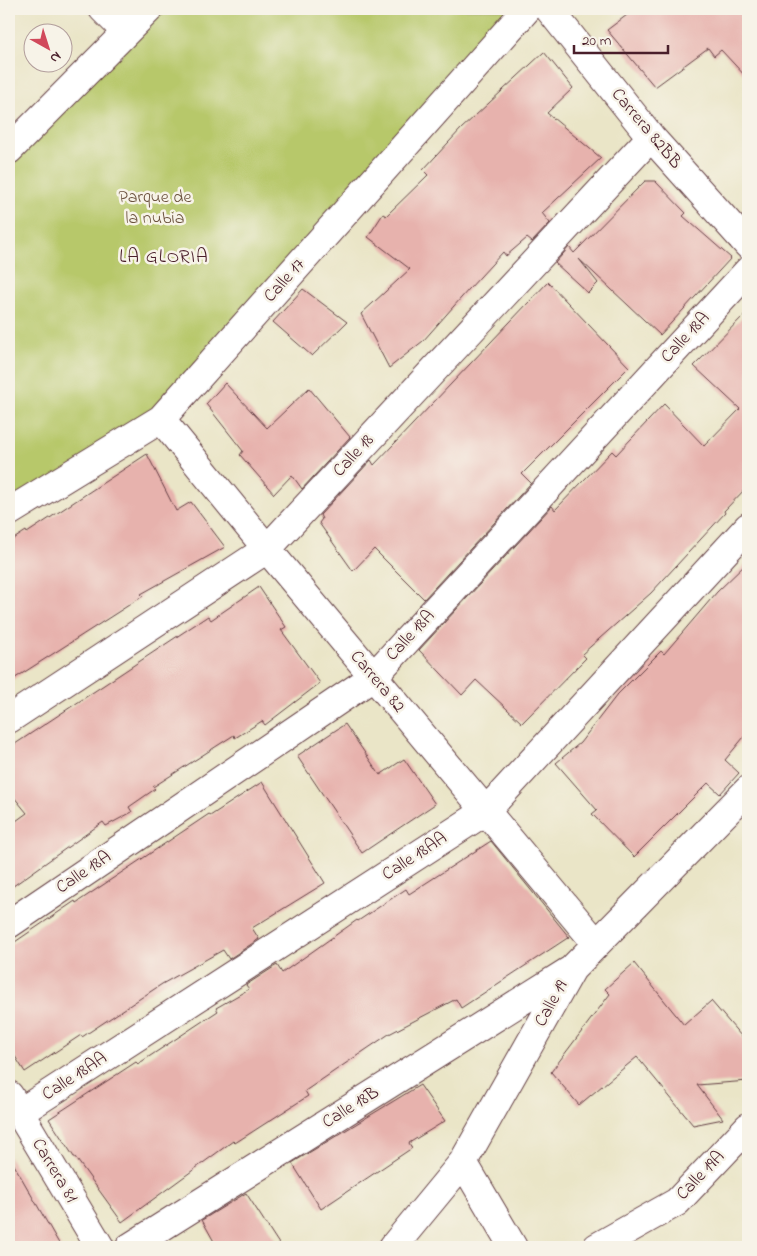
<svg xmlns="http://www.w3.org/2000/svg" width="757" height="1256" viewBox="0 0 757 1256" font-family="'Indie Flower',sans-serif">
  <rect width="100%" height="100%" fill="#f7f3e8"/>
  <filter id="ink" filterUnits="userSpaceOnUse"><feTurbulence type="fractalNoise" baseFrequency=".02" numOctaves="2"/><feDisplacementMap in="SourceGraphic" scale="10" xChannelSelector="R" yChannelSelector="G"/><feConvolveMatrix kernelMatrix="1 2 1 2 8 2 1 2 1" color-interpolation-filters="sRGB"/></filter>
  <filter id="wash" filterUnits="userSpaceOnUse"><feTurbulence type="fractalNoise" baseFrequency=".0096" numOctaves="4" result="noise"/><feDisplacementMap in="SourceGraphic" scale="20" xChannelSelector="R" yChannelSelector="G"/><feGaussianBlur stdDeviation="1.12" result="paint"/><feColorMatrix in="noise" values="0 0 0 0 0 0 0 0 0 0 0 0 0 0 0 0 0 1.4 0 .05"/><feComposite in="paint" operator="in"/></filter>
  <g filter="url(#wash)">
    <rect width="100%" height="100%" fill="#eae5c7"/>
    <path fill="#b7c86b" stroke="#80744b" d="M 149,9 L 527,9 L 161,419 L 9,512 L 9,150 Z"/>
    <g id="blocks">
      <path fill="#e7b2ad" d="M 635,9 L 748,9 L 748,79 L 721,50 L 714,56 L 708,48 L 655,87 L 607,30 Z
        M 544,52 L 573,88 L 547,113 L 601,158 L 542,213 L 550,223 L 532,242 L 527,238 L 506,256 L 503,252 L 469,289 L 423,341 L 389,368 L 361,314 L 410,269 L 368,237 L 383,214 L 386,216 L 428,175 L 423,170 L 461,129 Z
        M 645,181 L 655,181 L 686,213 L 683,216 L 731,258 L 660,335 L 579,259 L 598,283 L 588,293 L 555,263 L 569,247 L 574,253 Z
        M 548,282 L 629,367 L 522,474 L 531,483 L 424,599 L 374,549 L 353,571 L 319,523 L 322,519 L 320,515 L 371,460 L 374,465 Z
        M 303,289 L 347,322 L 312,356 L 273,322 Z
        M 748,311 L 748,486 L 724,511 L 725,513 L 651,593 L 582,654 L 586,658 L 522,723 L 476,680 L 462,695 L 419,650 L 552,506 L 555,510 L 612,451 L 616,455 L 664,404 L 704,446 L 740,409 L 694,366 Z
        M 225,383 L 267,428 L 309,388 L 350,437 L 302,489 L 292,475 L 274,494 L 240,455 L 243,451 L 206,404 Z
        M 147,454 L 176,511 L 191,502 L 225,547 L 141,594 L 143,596 L 9,682 L 9,542 L 26,531 L 27,533 Z
        M 748,562 L 748,732 L 725,760 L 739,773 L 720,794 L 708,783 L 634,857 L 592,814 L 597,810 L 556,763 L 580,743 L 617,695 L 661,651 L 664,654 L 717,592 Z
        M 259,587 L 286,627 L 281,630 L 320,683 L 265,725 L 262,721 L 235,738 L 234,735 L 153,787 L 155,789 L 129,807 L 132,812 L 106,826 L 103,822 L 9,889 L 9,826 L 27,813 L 9,791 L 9,748 L 208,616 L 211,620 Z
        M 345,724 L 380,775 L 404,759 L 435,804 L 362,853 L 297,756 Z
        M 262,782 L 325,883 L 252,928 L 259,939 L 229,959 L 223,950 L 162,984 L 82,1037 L 81,1035 L 25,1072 L 9,1047 L 9,946 L 75,901 L 76,903 L 209,814 L 210,816 Z
        M 491,841 L 569,937 L 461,1008 L 456,999 L 389,1034 L 305,1091 L 308,1096 L 235,1143 L 233,1141 L 122,1222 L 75,1157 L 74,1157 L 49,1119 L 136,1062 L 138,1064 L 218,1011 L 216,1008 L 249,989 L 246,985 L 277,965 L 282,973 L 357,920 L 358,921 L 406,889 L 409,894 Z
        M 634,963 L 684,1025 L 711,1001 L 748,1044 L 748,1081 L 697,1085 L 723,1119 L 693,1125 L 637,1057 L 579,1105 L 551,1072 L 610,994 L 605,989 Z
        M 420,1085 L 445,1121 L 409,1143 L 412,1148 L 321,1209 L 292,1163 Z
        M 9,1156 L 61,1247 L 9,1247 Z
        M 246,1193 L 281,1247 L 217,1247 L 202,1220 Z"/>
    </g>
  </g>
  <g filter="url(#ink)">
    <use href="#blocks" fill-opacity="0" stroke="#623d42" stroke-width="1"/>
    <g fill="none" stroke-linecap="round" stroke-linejoin="round">
      <defs>
        <path id="minor" d="M 103,9 L 126,32
          M 549,9 L 651,137 L 748,245
          M 9,150 L 149,9
          M 161,419 L 267,549 L 596,943
          M 9,512 L 161,419 L 527,9
          M 9,719 L 267,549 L 651,137
          M 9,924 L 373,677 L 748,271
          M 9,1095 L 100,1247
          M 19,1113 L 486,811 L 748,527
          M 463,1162 L 513,1247
          M 130,1247 L 569,971
          M 393,1247 L 463,1162 L 572,969 L 748,790
          M 597,1247 L 677,1202 L 748,1127"/>
      </defs>
      <use href="#minor" stroke="#623d42" stroke-width="30"/>
      <use href="#minor" stroke="#fff" stroke-width="28"/>
    </g>
  </g>
  <g text-anchor="middle" dominant-baseline="central" stroke-width="5" stroke-linejoin="round" paint-order="stroke">
    <g font-size="18" fill="#4a1f2b" stroke="#f7f3e8">
      <text transform="translate(646 129) rotate(50)">Carrera 82BB</text>
      <text transform="translate(285 281) rotate(-48)">Calle 17</text>
      <text transform="translate(686 338) rotate(-47)">Calle 18A</text>
      <text transform="translate(354 456) rotate(-47)">Calle 18</text>
      <text transform="translate(411 636) rotate(-47)">Calle 18A</text>
      <text transform="translate(377 682) rotate(50)">Carrera 82</text>
      <text transform="translate(415 857) rotate(-33)">Calle 18AA</text>
      <text transform="translate(84 873) rotate(-34)">Calle 18A</text>
      <text transform="translate(552 1004) rotate(-61)">Calle 19</text>
      <text transform="translate(75 1077) rotate(-33)">Calle 18AA</text>
      <text transform="translate(351 1108) rotate(-32)">Calle 18B</text>
      <text transform="translate(54 1171) rotate(59)">Carrera 81</text>
      <text transform="translate(701 1176) rotate(-46)">Calle 19A</text>
    </g>
    <g font-size="18" fill="#6b523e" stroke="#f7f3e8">
      <text x="155" y="198">Parque de<tspan x="155" dy="21">la nubia</tspan></text>
    </g>
    <g font-size="19" letter-spacing="1" fill="#4a1f2b" stroke="#f7f3e8">
      <text x="164" y="257">LA GLORIA</text>
    </g>
  </g>
  <rect width="757" height="1256" fill="none" stroke="#f7f3e8" stroke-width="30"/>
  <g transform="translate(48 48) rotate(141)"><circle r="24" fill="#f7f3e8" stroke="#b29e9c"/>
  <path d="M0-4L9 19L0 12L-9 19Z" fill="#d1495b"/>
  <text y="-8" font-size="14" font-weight="bold" text-anchor="middle" fill="#4a1f2b">N</text>
  </g>
  <path d="M574 45v8h94v-8" fill="none" stroke="#4a1f2b" stroke-width="2.5"/>
  <text x="582" y="45" font-size="15" fill="#4a1f2b" stroke="#f7f3e8" stroke-width="4" paint-order="stroke">20 m</text>
</svg>
